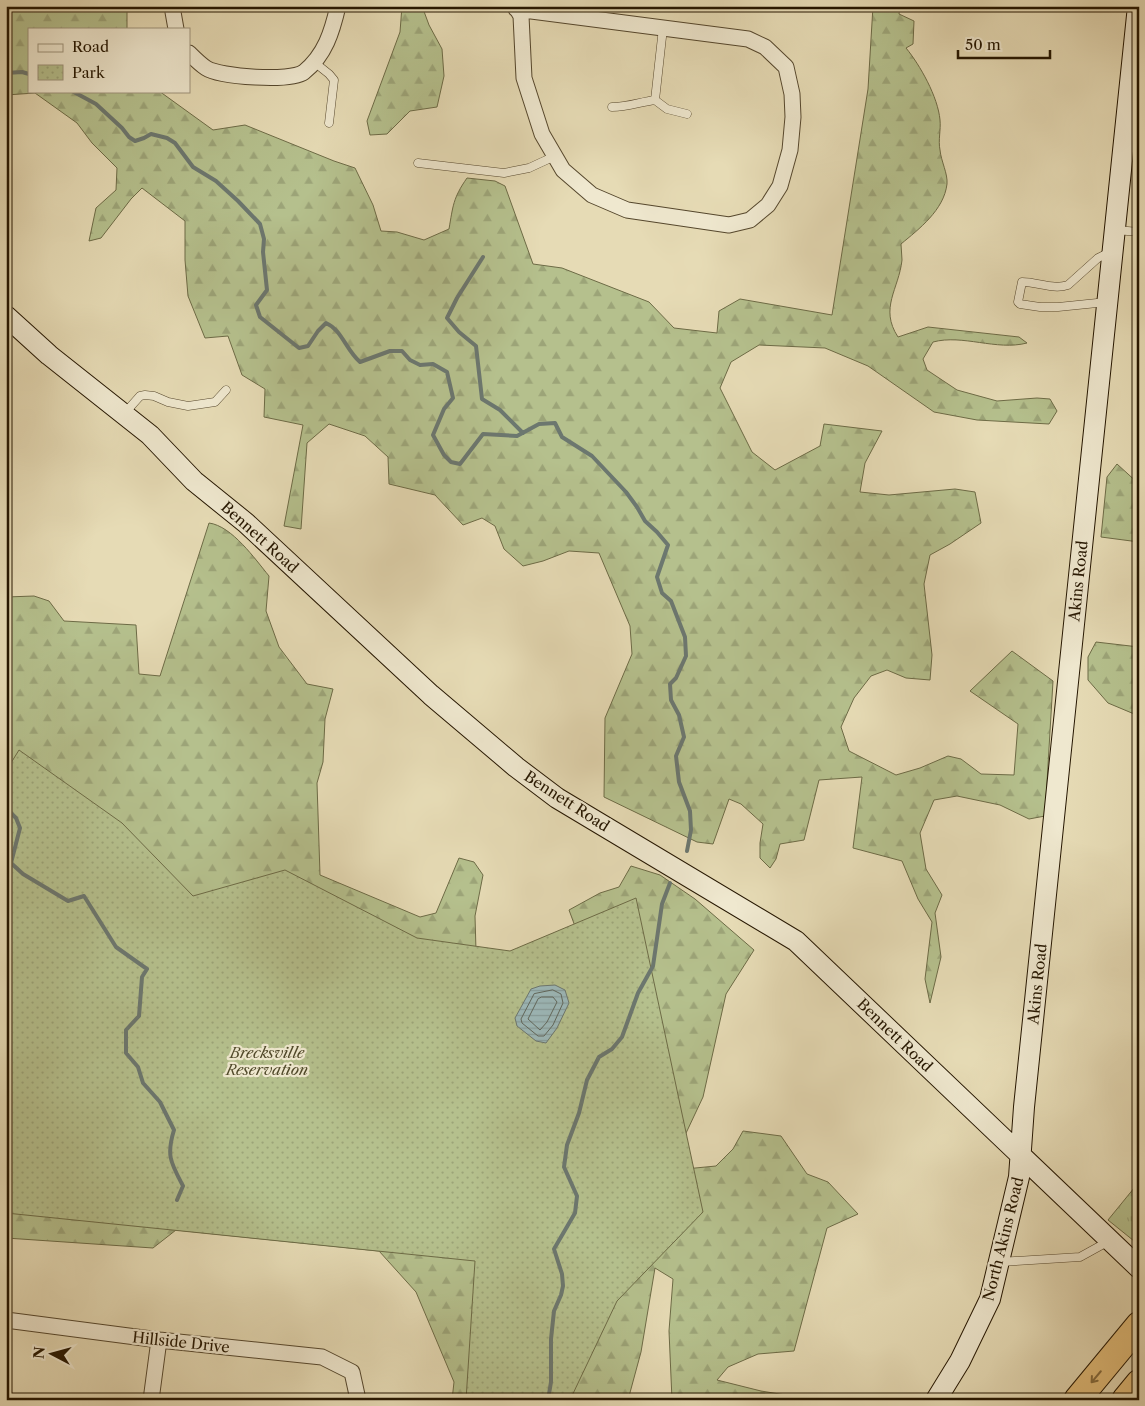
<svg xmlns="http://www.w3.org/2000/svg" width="1145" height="1406" viewBox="0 0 1145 1406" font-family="'Libre Caslon Text',serif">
  <defs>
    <pattern id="grass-tufts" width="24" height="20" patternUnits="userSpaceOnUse" patternTransform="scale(1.25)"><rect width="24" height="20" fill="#b5c08d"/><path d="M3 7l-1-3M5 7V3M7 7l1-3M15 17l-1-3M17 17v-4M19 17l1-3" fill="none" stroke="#9ca478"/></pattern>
    <pattern id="forest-firs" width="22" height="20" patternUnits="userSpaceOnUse" patternTransform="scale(1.25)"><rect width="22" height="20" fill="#b5c08d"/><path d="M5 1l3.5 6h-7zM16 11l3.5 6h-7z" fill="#9ca478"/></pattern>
    <pattern id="park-dots" width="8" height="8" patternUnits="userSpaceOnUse" patternTransform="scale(1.25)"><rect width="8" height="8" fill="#b5c08d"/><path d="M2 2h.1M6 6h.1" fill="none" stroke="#9ca478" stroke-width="1.8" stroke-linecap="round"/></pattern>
    <pattern id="water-rules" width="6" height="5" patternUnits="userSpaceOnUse" patternTransform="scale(1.25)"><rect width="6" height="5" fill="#9cb8b9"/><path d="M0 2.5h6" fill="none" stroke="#869d9d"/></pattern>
  </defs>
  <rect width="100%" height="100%" fill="#e6dbb5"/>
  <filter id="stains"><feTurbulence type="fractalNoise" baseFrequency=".004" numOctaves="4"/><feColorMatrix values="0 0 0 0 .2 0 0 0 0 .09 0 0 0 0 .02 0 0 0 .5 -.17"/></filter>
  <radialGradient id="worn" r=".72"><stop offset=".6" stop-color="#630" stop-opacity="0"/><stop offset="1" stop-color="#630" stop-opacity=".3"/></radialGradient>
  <path fill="url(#grass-tufts)" stroke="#6d6b46" d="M 1139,1182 L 1139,1245 L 1108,1220 Z"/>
  <path fill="url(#forest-firs)" stroke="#6d6b46" d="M 6,6 L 127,6 L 127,29 L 29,29 L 29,91 L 159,91 L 213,130 L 245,125 L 334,161 L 355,168 L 373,205 L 381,231 L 397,232 L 424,240 L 449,229 C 453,206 453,198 467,178 L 495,181 L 505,186 L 533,264 L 562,268 L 649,302 L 674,328 L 717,333 L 719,311 L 740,299 L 832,315 L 868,89 L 873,6 L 900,6 L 899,14 L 914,21 L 913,44 L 906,48 C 920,65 938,97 940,120 C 941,130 938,140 940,150 C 941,161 948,174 947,184 C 944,210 919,229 901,244 C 901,249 902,255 902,260 C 899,289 879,308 898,337 L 928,327 L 1019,337 L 1027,343 C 996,351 963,334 933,342 L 923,359 L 927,370 L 957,390 L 997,401 L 1037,398 L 1050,399 L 1057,411 L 1049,424 L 977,420 L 934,412 L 868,366 L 825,348 L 759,345 L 731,362 L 720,388 L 752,452 L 775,470 L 820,446 L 824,424 L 882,431 L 865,463 L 860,492 L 889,495 L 955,489 L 975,492 L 981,523 L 950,544 L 930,555 L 924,584 L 932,655 L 930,680 L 906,678 L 887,670 L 871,676 L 854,698 L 841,727 L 849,751 L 896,775 L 920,768 L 948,756 L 961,759 L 981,774 L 1014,775 L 1018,724 L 970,691 L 1012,651 L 1053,681 L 1045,816 L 1029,819 L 1000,805 L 957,796 L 934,800 L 920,833 L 926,869 L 942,895 L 935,913 L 941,957 L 930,1003 L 925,979 L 932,922 L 918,899 L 902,861 L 853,848 L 862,777 L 819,780 L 804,840 L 780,844 L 776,859 L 770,868 L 760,858 L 760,843 L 763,824 L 741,804 L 729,799 L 713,844 L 697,842 L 604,797 L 605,718 L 632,654 L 630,626 L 599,553 L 569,551 L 543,561 L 523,566 L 504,549 L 495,526 L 482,518 L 463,525 L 435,495 L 389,484 L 388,457 L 365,436 L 329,424 L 307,443 L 301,529 L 284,526 L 303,425 L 264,417 L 265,389 L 242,375 L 228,336 L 205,338 L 188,296 L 185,260 L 185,221 L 142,188 L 131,199 L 101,238 L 89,241 L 96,208 L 116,190 L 117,168 L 92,143 L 77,123 L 35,93 L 6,95 Z
    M 402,6 L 422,6 L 429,25 L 442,49 L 444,76 L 437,107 L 410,111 L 387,134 L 370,135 L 367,121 L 400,32 Z
    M 1117,464 L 1139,484 L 1139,542 L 1101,537 L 1107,477 Z
    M 209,523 C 232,526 255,559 269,576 L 266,611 L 279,647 L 307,684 L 333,689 L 325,719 L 323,762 L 317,783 L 320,875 L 420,917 L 436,913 L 459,858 L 474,862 L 483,875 L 475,916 L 476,951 L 512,981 L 576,929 L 569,910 L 600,893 L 619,887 L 631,866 L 660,875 L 695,899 L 754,950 L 726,994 L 703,1097 L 679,1148 L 685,1169 L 716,1166 L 733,1149 L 743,1131 L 781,1136 L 807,1174 L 828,1182 L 858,1214 L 827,1228 L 794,1351 L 758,1354 L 728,1367 L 717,1380 L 761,1391 L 798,1397 L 797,1400 L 672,1400 L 669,1331 L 673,1279 L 655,1268 L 641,1352 L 628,1400 L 452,1400 L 454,1382 L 416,1292 L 379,1251 L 176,1230 L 153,1248 L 6,1238 L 6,597 L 34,596 L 49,601 L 64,621 L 136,625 L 139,674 L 160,676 Z
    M 1096,642 L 1139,647 L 1139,716 L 1108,703 L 1088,680 L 1088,657 Z"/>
  <path fill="url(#park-dots)" stroke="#6d6b46" d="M 19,750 L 122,823 L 193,896 L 285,870 L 417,938 L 510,951 L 636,898 L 703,1212 L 617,1301 L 570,1400 L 466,1400 L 475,1261 L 6,1213 L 6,771 Z"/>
  <path fill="url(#water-rules)" stroke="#6c776f" d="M 555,985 L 565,990 L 569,1003 L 557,1028 L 546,1043 L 536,1041 L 517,1026 L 515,1018 L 531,989 L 540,986 Z"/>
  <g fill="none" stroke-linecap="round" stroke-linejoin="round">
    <path stroke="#60675c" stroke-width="1" d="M 553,990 L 561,994 L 563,1003 L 553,1025 L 544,1036 L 538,1036 L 522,1023 L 521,1019 L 534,994 Z
      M 542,997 L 553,997 L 557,1002 L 547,1022 L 540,1030 L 528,1019 L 538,999 Z"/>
    <path stroke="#6c776f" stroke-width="4" d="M 6,73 L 22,72 L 29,74
      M 72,91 L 96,104 L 122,128 L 129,137 L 135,141 L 144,138 L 151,134 L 167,138 L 175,143 L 193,167 L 216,181 L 238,201 L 260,224 L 264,239 L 263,252 L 267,290 L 256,305 L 260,317 L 299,348 L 308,346 L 318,331 L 326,323 C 342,330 346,350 360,362 L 390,351 L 402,351 L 410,360 L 420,365 L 433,364 L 447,372 L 453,398 L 444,409 L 433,435 L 444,455 L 451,462 L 460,464 L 483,434 L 517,436 L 539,424 L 555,423 L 562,437 L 592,456 L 626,492 L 637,507 L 645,521 L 657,532 L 668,545 L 657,577 L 662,593 L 671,601 L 685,637 L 686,656 L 676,678 L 670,684 L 671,700 L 679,715 L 684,737 L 676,756 L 679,782 L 690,811 L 691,830 L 687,851
      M 483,257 L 457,298 L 447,318 L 459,332 L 476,346 L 482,399 L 500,410 L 523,433
      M 6,808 L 16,818 L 20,828 L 11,863 L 23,874 L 68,901 L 84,896 L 116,947 L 147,969 L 142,977 L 139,1016 L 126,1030 L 126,1053 L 138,1067 L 143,1083 L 160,1102 L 174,1130 C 166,1156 171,1163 183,1186 L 177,1200
      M 548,1400 L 551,1382 L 551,1339 L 554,1311 L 561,1295 L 563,1286 L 562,1274 L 554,1249 L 575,1213 L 577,1196 L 564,1167 L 567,1145 L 579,1113 L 587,1080 L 599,1057 L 612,1049 L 622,1037 L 638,993 L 653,966 L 662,904 L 670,883"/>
    <defs>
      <path id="lane" d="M 502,6 L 516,9
        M 314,62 L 329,74 L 334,80 L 329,123
        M 655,100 L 663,28
        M 612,107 C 628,107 640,102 655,100 L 667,109 L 687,114
        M 418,163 L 504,173 L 529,168 L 555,156
        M 1116,230 L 1139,232
        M 1107,302 L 1058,307 L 1040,307 L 1020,304 L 1018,302 L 1022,282 C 1038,282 1053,290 1068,285 L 1098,258 L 1110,252
        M 124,414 L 140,396 L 145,395 L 154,396 L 168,402 L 188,406 L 215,402 L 226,390
        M 1000,1262 L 1080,1257 L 1109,1241"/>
      <path id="street" d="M 174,6 L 173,12 L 176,29
        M 515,6 L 521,16 L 524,78 L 542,134 L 563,170 L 592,195 L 627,210 L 729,225 L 750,220 L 768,205 L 780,186 L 790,150 L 793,117 L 792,94 L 786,67 L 765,47 L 748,39 L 516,9
        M 189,53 C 194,58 200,64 206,68 C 220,77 291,82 304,72 C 325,55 332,32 338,6
        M 6,1320 L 159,1340 L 322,1357 L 352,1372 L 357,1395 L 356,1400
        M 151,1400 L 159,1340"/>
      <path id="secondary" d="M 6,316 L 49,355 L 150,435 L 194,481 L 246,523 L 431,695 L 516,767 L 557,798 L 796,941 L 1139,1268
        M 936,1400 L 960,1361 L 990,1299 L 1019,1177 L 1024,1107 L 1138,6"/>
      <path id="highway" d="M 1077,1400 L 1139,1325
        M 1125,1400 L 1139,1383"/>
    </defs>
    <use href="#lane" stroke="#55472d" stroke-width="9"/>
    <use href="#street" stroke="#55472d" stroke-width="17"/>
    <use href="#secondary" stroke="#251600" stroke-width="22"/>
    <use href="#highway" stroke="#251600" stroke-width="28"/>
    <use href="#lane" stroke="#efe8cf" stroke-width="8"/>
    <use href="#street" stroke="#efe8cf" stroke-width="15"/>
    <use href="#secondary" stroke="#efe8cf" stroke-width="20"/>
    <use href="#highway" stroke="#e3be7a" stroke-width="26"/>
  </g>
  <defs><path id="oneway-shaft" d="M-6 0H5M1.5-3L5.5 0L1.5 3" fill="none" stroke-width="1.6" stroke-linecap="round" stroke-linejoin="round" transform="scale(1.25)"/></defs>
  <use stroke="#846a3d" href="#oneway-shaft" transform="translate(1096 1377) rotate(130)"/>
  <g text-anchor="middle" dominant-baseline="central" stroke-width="4.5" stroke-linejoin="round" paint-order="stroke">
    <g font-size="15" fill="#251600" stroke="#efe8cf">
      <text transform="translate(260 537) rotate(42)">Bennett Road</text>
      <text transform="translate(1078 581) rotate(-84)">Akins Road</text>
      <text transform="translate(567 801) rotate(33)">Bennett Road</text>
      <text transform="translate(1037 984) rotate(-84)">Akins Road</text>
      <text transform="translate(895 1035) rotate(44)">Bennett Road</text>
      <text transform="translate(1003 1239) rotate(-76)">North Akins Road</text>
      <text transform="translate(181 1342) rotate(6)">Hillside Drive</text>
    </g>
    <g font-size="15" font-style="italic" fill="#50492a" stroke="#efe8cf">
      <text x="267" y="1052">Brecksville<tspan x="267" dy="17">Reservation</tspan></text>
    </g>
  </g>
  <rect width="1145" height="1406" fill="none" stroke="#e6dbb5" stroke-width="25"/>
  <rect x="8" y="8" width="1130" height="1391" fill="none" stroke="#251600" stroke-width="2.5"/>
  <rect x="12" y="12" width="1120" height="1381" fill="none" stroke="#251600"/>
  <rect x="28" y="28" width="162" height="65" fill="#efe8cf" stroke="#9e947c"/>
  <rect x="38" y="44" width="25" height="8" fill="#efe8cf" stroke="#9e947c"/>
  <text x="72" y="52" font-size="15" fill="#251600">Road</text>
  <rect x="38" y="65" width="25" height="15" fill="url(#park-dots)" stroke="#9e947c"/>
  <text x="72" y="78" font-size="15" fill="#251600">Park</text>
  <g transform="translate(52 1354) rotate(276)" stroke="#efe8cf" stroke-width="4" paint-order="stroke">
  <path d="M0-4L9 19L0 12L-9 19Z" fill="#251600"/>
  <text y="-8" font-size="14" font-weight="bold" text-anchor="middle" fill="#251600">N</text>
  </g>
  <path d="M958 50v8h92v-8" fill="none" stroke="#251600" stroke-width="2.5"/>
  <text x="965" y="50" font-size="15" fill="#251600" stroke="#efe8cf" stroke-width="4" paint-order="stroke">50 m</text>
  <rect width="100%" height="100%" filter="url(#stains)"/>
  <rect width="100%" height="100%" fill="url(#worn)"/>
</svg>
